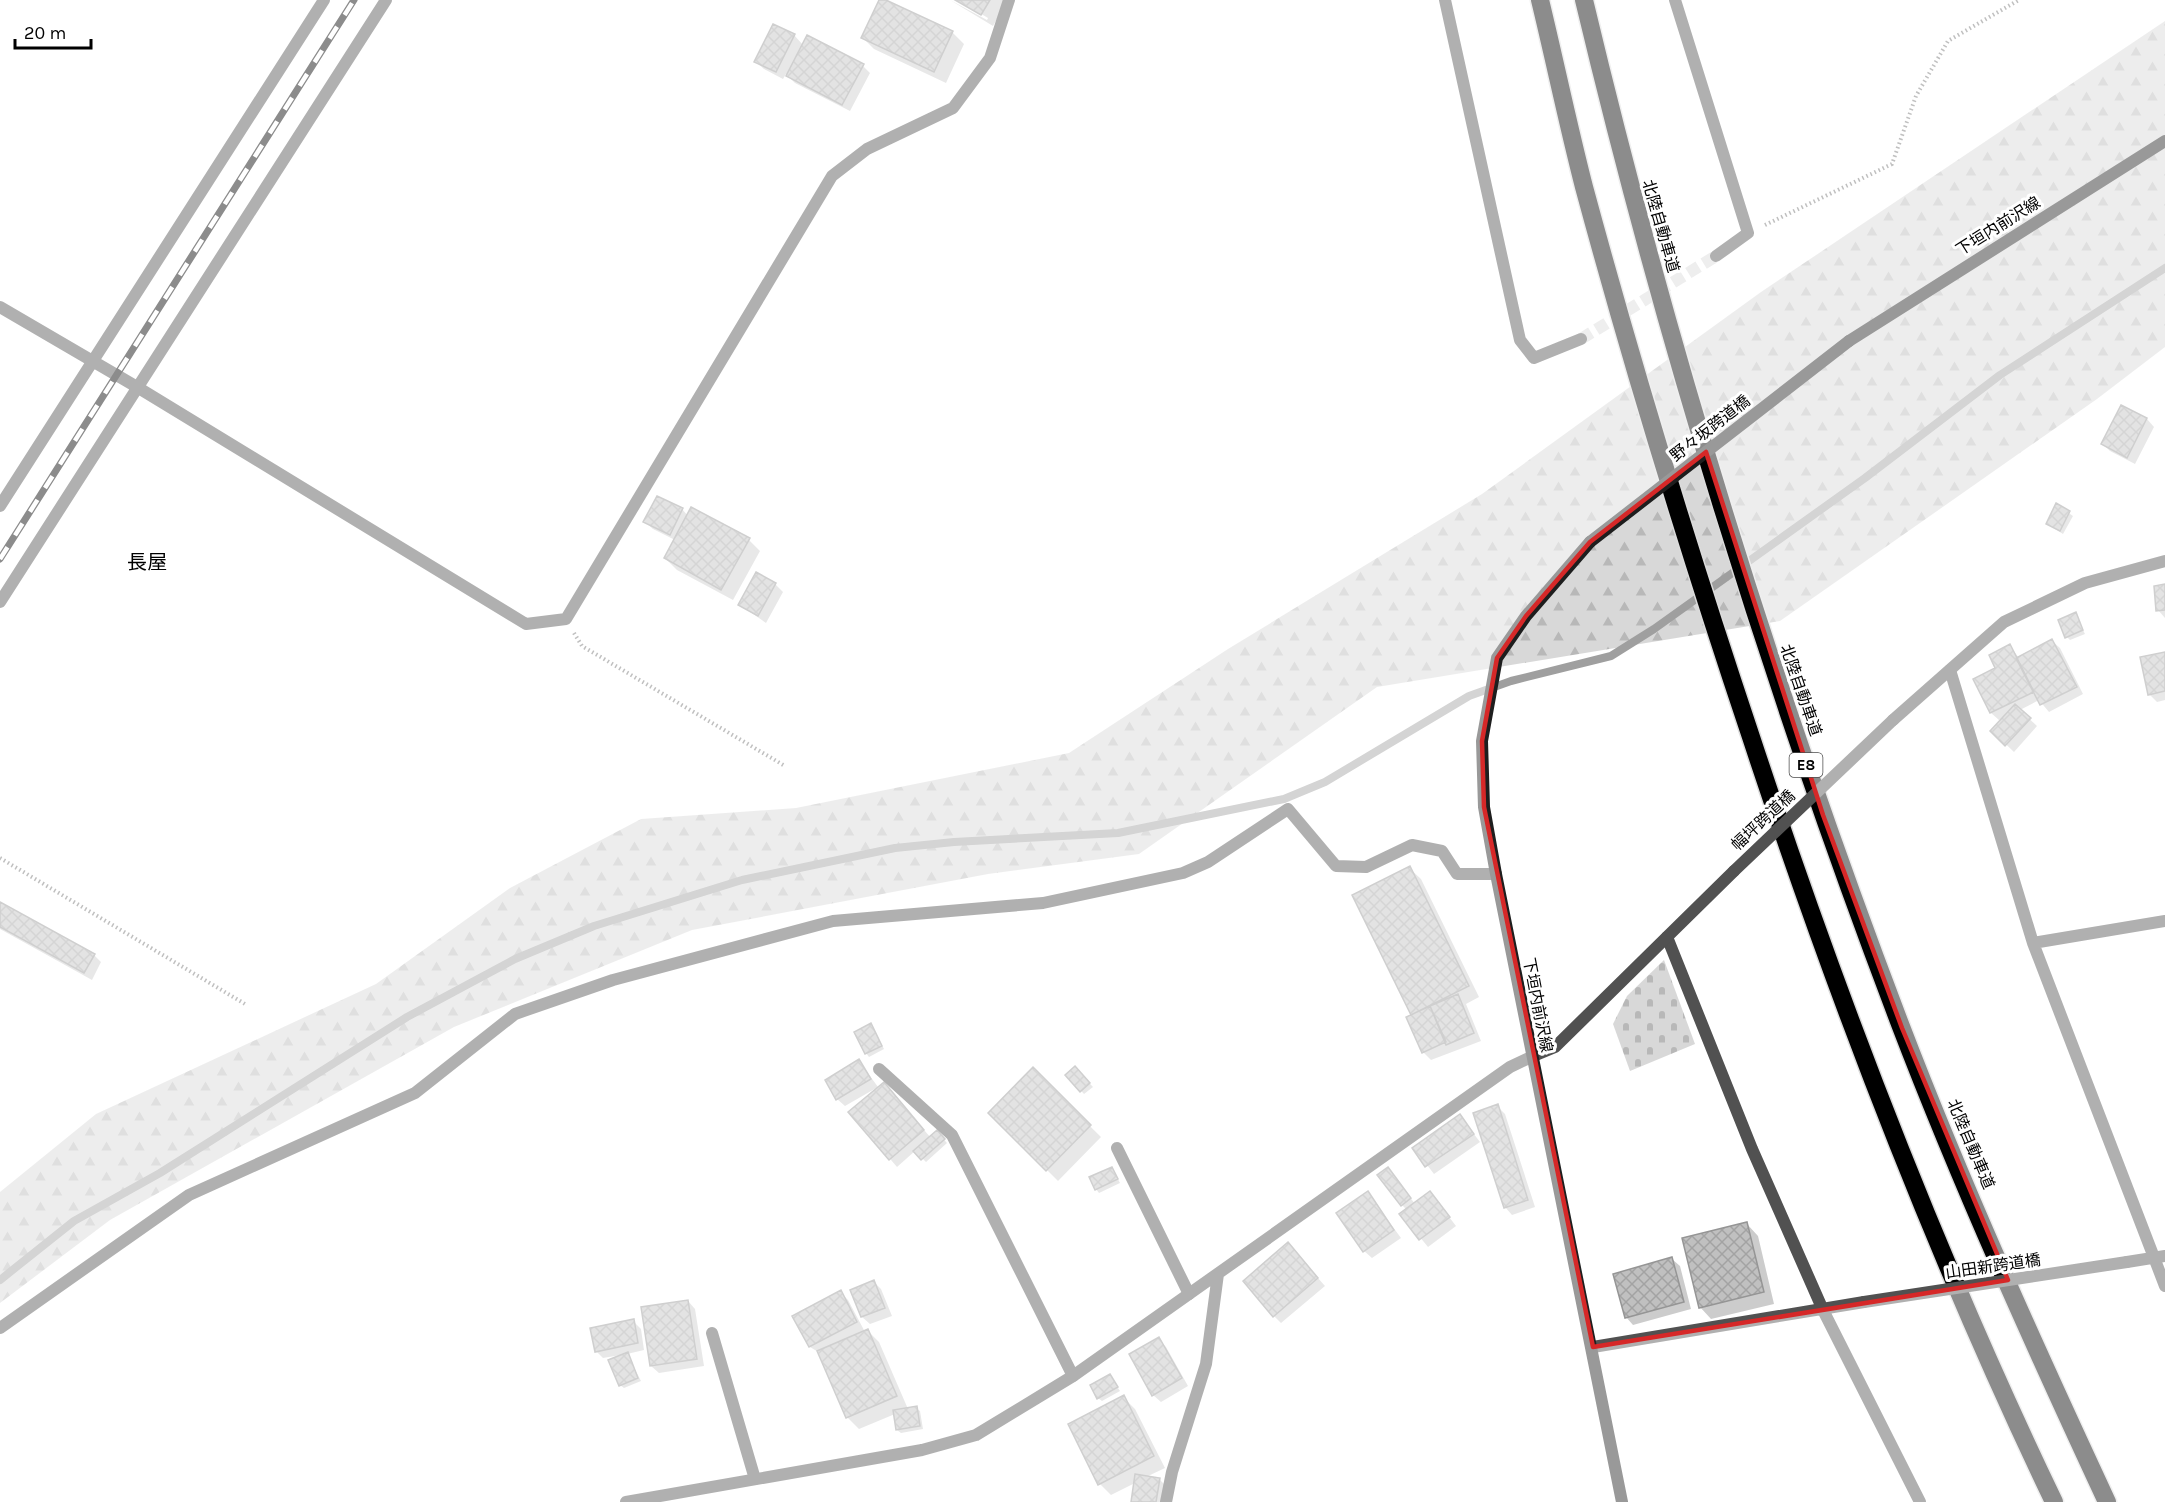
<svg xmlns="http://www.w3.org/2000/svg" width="2165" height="1502" viewBox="0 0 2165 1502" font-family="Karla,'Noto Sans JP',sans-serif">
  <defs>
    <pattern id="forest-firs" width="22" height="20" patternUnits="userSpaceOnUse" patternTransform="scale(1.5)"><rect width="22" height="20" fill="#d8d8d8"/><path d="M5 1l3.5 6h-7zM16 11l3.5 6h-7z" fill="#b8b8b8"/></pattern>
    <pattern id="cemetery-stones" width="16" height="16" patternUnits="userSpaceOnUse" patternTransform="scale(1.5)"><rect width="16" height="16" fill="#d8d8d8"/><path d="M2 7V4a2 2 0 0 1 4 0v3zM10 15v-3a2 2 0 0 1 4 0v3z" fill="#b8b8b8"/></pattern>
    <pattern id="building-cross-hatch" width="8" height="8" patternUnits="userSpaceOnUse" patternTransform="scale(1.5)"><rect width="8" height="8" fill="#c0c0c0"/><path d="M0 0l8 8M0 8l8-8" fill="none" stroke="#a3a3a3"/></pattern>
  </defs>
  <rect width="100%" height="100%" fill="#fff"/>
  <path fill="url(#forest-firs)" d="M 2165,21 L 2165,347 L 2097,399 L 1780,621 L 1377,687 L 1139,854 L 988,874 L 692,930 L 454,1027 L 110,1220 L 0,1303 L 0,1192 L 96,1114 L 376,984 L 510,888 L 641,819 L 796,808 L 1069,753 L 1228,649 L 1482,494 L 1761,292 Z"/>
  <path fill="url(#cemetery-stones)" d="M 1664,960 L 1695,1044 L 1630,1071 L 1613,1024 L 1627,996 Z"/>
  <path fill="#0003" d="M 881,0 L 952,32 L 964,44 L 946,83 L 874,49 L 863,38 Z
    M 950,0 L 987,20 L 988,18 L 958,0 L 1008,0 L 993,26 Z
    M 794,35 L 803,45 L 863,66 L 870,73 L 850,111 L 795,83 L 786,74 L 783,79 L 764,69 L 756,62 Z
    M 2122,407 L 2147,419 L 2154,427 L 2135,464 L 2110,451 L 2103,444 Z
    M 2057,505 L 2073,516 L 2063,534 L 2047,524 Z
    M 682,509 L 688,516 L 749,540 L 760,551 L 733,600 L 677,570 L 665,558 L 675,540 L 653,529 L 645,522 Z
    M 775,584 L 783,592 L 766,623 L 740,605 Z
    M 2165,586 L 2165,618 L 2158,610 Z
    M 2075,614 L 2085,634 L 2070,640 L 2067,637 Z
    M 2052,641 L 2060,648 L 2083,694 L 2049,712 L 2039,700 L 2020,710 L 2037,726 L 2014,752 L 1992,731 L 2005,717 L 1999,720 L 1991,713 L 1975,680 L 1997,669 L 2010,646 L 2019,658 Z
    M 2165,654 L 2165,700 L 2157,702 L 2149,694 Z
    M 1409,868 L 1421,879 L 1479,997 L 1466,1004 L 1481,1041 L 1431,1060 L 1423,1052 L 1414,1015 Z
    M 0,904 L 94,955 L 101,962 L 92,980 L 0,929 Z
    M 871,1025 L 884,1049 L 869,1057 L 866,1053 Z
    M 859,1061 L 878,1087 L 845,1106 L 837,1099 Z
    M 1075,1068 L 1093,1087 L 1084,1094 L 1067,1075 Z
    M 1033,1070 L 1101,1137 L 1058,1181 L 990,1113 Z
    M 891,1092 L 931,1138 L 937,1132 L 947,1143 L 926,1162 L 915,1151 L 897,1167 L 851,1113 Z
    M 1497,1106 L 1505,1114 L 1535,1207 L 1512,1215 L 1505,1207 Z
    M 1460,1116 L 1480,1142 L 1434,1174 L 1414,1148 Z
    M 1112,1168 L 1120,1183 L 1099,1193 L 1096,1189 Z
    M 1391,1172 L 1415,1204 L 1430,1192 L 1456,1226 L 1428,1247 L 1401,1214 L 1407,1210 L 1402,1205 Z
    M 1368,1193 L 1401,1238 L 1372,1258 L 1364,1251 Z
    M 1747,1224 L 1758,1236 L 1774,1304 L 1711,1319 L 1700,1307 Z
    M 1295,1252 L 1325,1286 L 1281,1323 L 1274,1316 Z
    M 1672,1259 L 1680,1266 L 1691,1309 L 1633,1325 L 1626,1317 Z
    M 874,1282 L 881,1289 L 892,1316 L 870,1324 L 862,1317 L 852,1291 Z
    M 840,1292 L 848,1300 L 865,1332 L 868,1331 L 879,1342 L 908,1409 L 916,1408 L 920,1411 L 923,1429 L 901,1433 L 897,1430 L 895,1414 L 859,1429 L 847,1417 L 820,1353 L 810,1347 L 794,1317 Z
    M 688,1301 L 695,1309 L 704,1366 L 659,1373 L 651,1366 Z
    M 633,1321 L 641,1329 L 644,1350 L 627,1354 L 641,1381 L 624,1388 L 620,1385 L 621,1355 L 603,1358 L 596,1351 Z
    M 1158,1339 L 1166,1347 L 1188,1386 L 1161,1402 L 1153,1395 Z
    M 1110,1376 L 1120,1391 L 1102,1401 L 1098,1398 Z
    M 1123,1397 L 1135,1409 L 1165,1468 L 1146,1477 L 1159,1479 L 1167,1487 L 1164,1502 L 1132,1502 L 1135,1483 L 1111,1495 L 1100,1484 Z"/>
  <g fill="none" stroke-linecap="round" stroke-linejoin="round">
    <path stroke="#9f9f9f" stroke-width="8" d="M 0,1280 L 74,1221 L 160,1173 L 407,1017 L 515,959 L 594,926 L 742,880 L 895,848 L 954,842 L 1118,833 L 1284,799 L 1325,782 L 1469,696 L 1511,681 L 1611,656 L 1654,629 L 1865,478 L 2000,375 L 2165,268"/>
  </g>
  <path fill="url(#building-cross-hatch)" stroke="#959595" stroke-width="1.5" d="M 879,0 L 886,0 L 953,31 L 934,72 L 861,38 Z
    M 955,0 L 990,0 L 981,15 Z
    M 773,24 L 795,34 L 776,72 L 754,62 Z
    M 807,35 L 864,64 L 842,105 L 786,76 Z
    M 2121,405 L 2147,418 L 2127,458 L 2101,444 Z
    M 657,496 L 683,508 L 670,535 L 643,522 Z
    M 2056,503 L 2070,511 L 2060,531 L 2046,524 Z
    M 691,507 L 750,538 L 721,590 L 664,558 Z
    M 756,572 L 776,583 L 758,616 L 738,605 Z
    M 2165,584 L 2165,610 L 2156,611 L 2154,586 Z
    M 2076,612 L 2083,630 L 2065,638 L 2058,620 Z
    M 2052,639 L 2077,687 L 2040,705 L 2016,658 Z
    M 2010,644 L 2034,692 L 1990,713 L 1973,679 L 1995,668 L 1989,655 Z
    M 2165,652 L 2165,691 L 2148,695 L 2140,657 Z
    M 2015,704 L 2031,718 L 2005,746 L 1990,731 Z
    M 1410,866 L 1469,986 L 1411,1015 L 1352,895 Z
    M 0,902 L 95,954 L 84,973 L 0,927 Z
    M 1458,994 L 1474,1033 L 1446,1045 L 1430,1006 Z
    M 1430,1006 L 1446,1042 L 1422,1053 L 1406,1017 Z
    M 871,1023 L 882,1046 L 865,1054 L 854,1032 Z
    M 859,1059 L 871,1079 L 836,1100 L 825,1080 Z
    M 1075,1066 L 1090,1083 L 1080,1092 L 1065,1075 Z
    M 1033,1067 L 1091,1125 L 1046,1171 L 988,1113 Z
    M 884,1082 L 924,1130 L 889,1160 L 848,1112 Z
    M 1498,1104 L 1528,1200 L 1504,1208 L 1473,1113 Z
    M 1460,1114 L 1474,1134 L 1425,1167 L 1412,1148 Z
    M 937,1130 L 945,1139 L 921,1160 L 913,1151 Z
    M 1112,1167 L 1118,1179 L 1095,1190 L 1089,1177 Z
    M 1388,1167 L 1411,1198 L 1401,1206 L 1377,1175 Z
    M 1368,1191 L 1394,1230 L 1363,1252 L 1336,1213 Z
    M 1430,1191 L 1450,1217 L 1419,1240 L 1399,1214 Z
    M 1747,1222 L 1764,1292 L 1699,1308 L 1682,1238 Z
    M 1288,1242 L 1318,1278 L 1273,1317 L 1243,1281 Z
    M 1672,1257 L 1684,1302 L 1625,1318 L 1613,1274 Z
    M 874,1280 L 885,1308 L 861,1317 L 850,1290 Z
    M 841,1290 L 857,1322 L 809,1347 L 792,1316 Z
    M 688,1300 L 697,1359 L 650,1366 L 641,1307 Z
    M 634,1319 L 638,1343 L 595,1352 L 590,1328 Z
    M 868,1329 L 897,1396 L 846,1418 L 817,1351 Z
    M 1159,1337 L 1182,1378 L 1152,1396 L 1129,1354 Z
    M 628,1352 L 638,1378 L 619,1386 L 608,1360 Z
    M 1110,1374 L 1118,1387 L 1097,1399 L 1090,1385 Z
    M 1124,1395 L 1154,1456 L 1098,1485 L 1068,1424 Z
    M 917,1406 L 920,1426 L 896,1430 L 893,1410 Z
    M 1135,1474 L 1160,1478 L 1156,1502 L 1131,1502 Z"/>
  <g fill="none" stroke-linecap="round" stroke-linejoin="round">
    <path stroke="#d9d9d9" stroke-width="12" stroke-dasharray="12 6" stroke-linecap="butt" d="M 1581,339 L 1716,256"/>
    <defs>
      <path id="motorway" d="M 1540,0 C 1555,62 1568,125 1584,187 C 1634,372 1690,555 1751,737 C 1837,998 1935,1254 2054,1502
        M 1584,0 C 1667,348 1773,690 1900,1024 C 1962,1186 2034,1345 2107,1502"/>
    </defs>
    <use href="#motorway" stroke="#dbdbdb" stroke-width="21"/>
    <path stroke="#737373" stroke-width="4" stroke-dasharray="1.5 3" stroke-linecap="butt" d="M 1765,225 L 1892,164 L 1916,96 L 1948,41 L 2019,0
      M 574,633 L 582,646 L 785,766
      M 0,858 L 245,1004"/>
    <path stroke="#515151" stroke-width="12" d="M 879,1069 L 952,1135 L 1073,1376
      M 1117,1148 L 1189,1294
      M 712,1333 L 755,1479"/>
    <path stroke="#515151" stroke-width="12" d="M 1445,0 L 1520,340 L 1534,358 L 1581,339
      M 1675,0 L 1748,233 L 1716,256
      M 0,307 L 137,387 L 526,624 L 566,619 L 832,176 L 867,149 L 953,108 L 990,58 L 1009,0
      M 0,506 L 324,0
      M 0,602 L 386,0
      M 1950,670 L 2033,943 L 2165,1286
      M 1667,937 L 1752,1149 L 1823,1310 L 1920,1502
      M 2033,943 L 2165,921
      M 2127,1262 L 2165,1256
      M 0,1328 L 189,1195 L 415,1093 L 515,1014 L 613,980 L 833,921 L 1043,903 L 1183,873 L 1208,862 L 1288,809 L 1336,866 L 1366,867 L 1412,845 L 1442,851 L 1457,874 L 1496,874
      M 1593,1347 L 1864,1302
      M 626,1502 L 922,1450 L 976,1435 L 1073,1376 L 1510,1067 L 1531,1057
      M 1166,1502 L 1172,1472 L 1206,1364 L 1218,1274"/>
    <path stroke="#515151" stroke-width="12" d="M 1893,720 L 2004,622 L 2085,583 L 2165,561
      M 1531,1057 L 1555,1047 L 1734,871"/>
    <path stroke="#1e1e1e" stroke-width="12" d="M 1849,341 L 2165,141
      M 1590,542 L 1526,616 L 1497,658 L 1482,741 L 1484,807 L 1496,874 L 1622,1502"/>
    <use href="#motorway" stroke="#000" stroke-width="18"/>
    <defs>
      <path id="rail" d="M 0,559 L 354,0"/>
    </defs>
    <use href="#rail" stroke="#000" stroke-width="7"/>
    <use href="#rail" stroke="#fff" stroke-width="4.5" stroke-dasharray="14" stroke-linecap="butt"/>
    <path stroke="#515151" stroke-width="12" d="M 1864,1302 L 2127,1262"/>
    <path stroke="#515151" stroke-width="12" d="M 1734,871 L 1893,720"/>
    <path stroke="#1e1e1e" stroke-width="12" d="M 1590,542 L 1849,341"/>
  </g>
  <path d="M0 0H2165V1502H0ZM 1706,452 L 1823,815 L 1902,1028 L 2008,1280 L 1593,1347 L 1484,807 L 1482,741 L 1497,658 L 1526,616 L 1590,542 Z" fill="#fff" fill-opacity=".55" fill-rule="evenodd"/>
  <path fill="none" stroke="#d62828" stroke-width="4.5" stroke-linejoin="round" d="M 1706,452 L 1823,815 L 1902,1028 L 2008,1280 L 1593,1347 L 1484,807 L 1482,741 L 1497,658 L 1526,616 L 1590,542 Z"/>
  <g text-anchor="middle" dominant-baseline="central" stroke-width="6" stroke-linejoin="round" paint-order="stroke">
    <rect fill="#fff" stroke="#4c4c4c" stroke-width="1.5" x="1789.5" y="753" width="33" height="24" rx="4.5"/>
    <g font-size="15" font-weight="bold" fill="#000">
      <text x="1806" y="765">E8</text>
    </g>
    <g font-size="16" fill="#000" stroke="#fff">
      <text transform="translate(1661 226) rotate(74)">北陸自動車道</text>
      <text transform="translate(1998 226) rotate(-32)">下垣内前沢線</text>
      <text transform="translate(1710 428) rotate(-38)">野々坂跨道橋</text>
      <text transform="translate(1801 690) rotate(71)">北陸自動車道</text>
      <text transform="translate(1763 820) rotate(-43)">幅坪跨道橋</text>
      <text transform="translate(1538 1005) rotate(79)">下垣内前沢線</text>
      <text transform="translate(1971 1144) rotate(67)">北陸自動車道</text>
      <text transform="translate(1993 1266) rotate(-8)">山田新跨道橋</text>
    </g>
    <g font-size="20" fill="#000" stroke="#fff">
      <text x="147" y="562">長屋</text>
    </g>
  </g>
  <path d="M15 39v9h76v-9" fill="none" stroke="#000000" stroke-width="3"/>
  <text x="24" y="39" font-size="18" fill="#000000" stroke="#ffffff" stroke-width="4.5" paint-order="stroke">20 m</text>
</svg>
